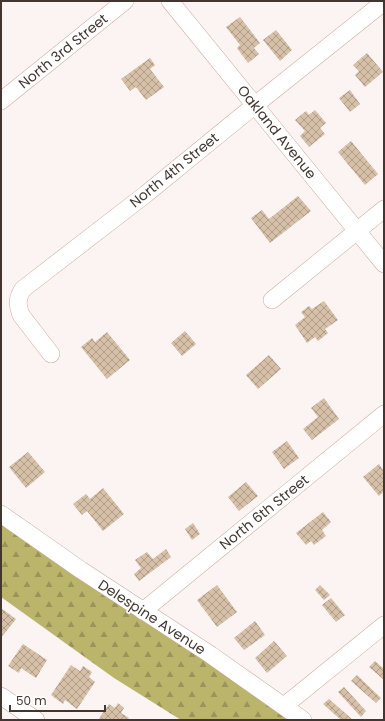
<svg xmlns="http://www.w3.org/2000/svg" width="385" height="721" viewBox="0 0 385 721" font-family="Poppins,sans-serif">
  <defs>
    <pattern id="forest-firs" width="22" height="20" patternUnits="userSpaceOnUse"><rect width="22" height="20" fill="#bbb56c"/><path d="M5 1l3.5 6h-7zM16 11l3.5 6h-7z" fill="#9a9459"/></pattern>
    <pattern id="building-cross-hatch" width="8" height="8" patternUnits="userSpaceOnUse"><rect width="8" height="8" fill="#d6c0a7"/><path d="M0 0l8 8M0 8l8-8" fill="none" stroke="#af9d89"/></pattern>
  </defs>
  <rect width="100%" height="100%" fill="#fbf4f2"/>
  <path fill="url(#forest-firs)" d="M 1,523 L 138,616 L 142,620 L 143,619 L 206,661 L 291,720 L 181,720 L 114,678 L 1,597 Z"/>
  <path fill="url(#building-cross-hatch)" d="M 240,17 L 260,43 L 254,48 L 259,54 L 248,63 L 237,48 L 240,45 L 226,27 Z
    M 276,30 L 292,50 L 280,61 L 263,40 Z
    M 367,53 L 383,72 L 365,87 L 355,75 L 359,71 L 353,65 Z
    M 150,58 L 155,65 L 150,69 L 164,87 L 146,100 L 136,87 L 130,91 L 121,79 Z
    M 350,90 L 360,104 L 350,112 L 339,98 Z
    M 315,110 L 326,123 L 320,128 L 325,134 L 309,147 L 300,136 L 305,131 L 295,120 L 306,111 L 309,115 Z
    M 351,141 L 378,174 L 365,185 L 338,152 Z
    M 298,196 L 311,211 L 270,243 L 251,218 L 262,210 L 269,219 Z
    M 324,301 L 338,320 L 325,329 L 328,333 L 318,341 L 315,337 L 307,343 L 295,325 L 305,317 L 301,312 L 309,306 L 312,309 Z
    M 185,331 L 196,344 L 182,356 L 171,343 Z
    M 107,332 L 130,360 L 107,379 L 81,347 L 92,338 L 95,342 Z
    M 269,355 L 281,369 L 258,389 L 246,375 Z
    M 324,398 L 339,419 L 312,440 L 303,429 L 318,417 L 311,408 Z
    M 287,441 L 299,458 L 284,469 L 272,452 Z
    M 28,452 L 45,472 L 26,488 L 9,467 Z
    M 379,464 L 384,471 L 384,491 L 379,496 L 363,477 Z
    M 246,482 L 258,496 L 239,511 L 228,497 Z
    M 103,488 L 124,514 L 103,531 L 87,511 L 82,515 L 73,504 L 86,494 L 90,499 Z
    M 323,512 L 331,522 L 322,530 L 326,536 L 314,545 L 311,541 L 306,545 L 296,533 Z
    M 193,523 L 200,534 L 192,540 L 185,529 Z
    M 166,549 L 171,557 L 139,581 L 134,574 L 141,568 L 135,560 L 147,552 L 153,559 Z
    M 217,585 L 237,612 L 217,627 L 197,600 Z
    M 320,585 L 330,595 L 324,600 L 315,590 Z
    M 331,598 L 345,615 L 336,622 L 322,605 Z
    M 1,608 L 16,619 L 1,638 Z
    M 255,621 L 265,635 L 244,650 L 234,638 Z
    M 274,641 L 287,656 L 267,673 L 255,658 Z
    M 23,644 L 47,660 L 36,678 L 21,668 L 19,673 L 8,666 Z
    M 375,661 L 384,669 L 384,680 L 369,667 Z
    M 71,665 L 80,671 L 83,666 L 92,672 L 89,677 L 95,682 L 77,709 L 65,700 L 63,704 L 51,695 Z
    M 357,675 L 381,698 L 376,703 L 351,681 Z
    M 344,687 L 366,711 L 361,717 L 338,692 Z
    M 329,699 L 353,720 L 341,720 L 323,704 Z
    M 118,703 L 124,708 L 121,713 L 129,718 L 128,720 L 98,720 L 109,704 L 115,708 Z"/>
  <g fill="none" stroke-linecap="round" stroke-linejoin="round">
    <defs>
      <path id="minor" d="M 170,1 L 384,264
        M 1,101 L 125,1
        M 272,300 L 384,209
        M 51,354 L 21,315 C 17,304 17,298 23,289 L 146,194 L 255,105 L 384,2
        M 1,514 L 81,570 L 211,655 L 303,720
        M 143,611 L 384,414
        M 1,696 L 36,720
        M 284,706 L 384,625"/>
    </defs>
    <use href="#minor" stroke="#cdaba0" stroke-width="18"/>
    <use href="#minor" stroke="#fff" stroke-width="17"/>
  </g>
  <g text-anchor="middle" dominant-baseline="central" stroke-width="3" stroke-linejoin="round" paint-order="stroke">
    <g font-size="14" fill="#433631" stroke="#fff">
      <text transform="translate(63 51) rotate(-39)">North 3rd Street</text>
      <text transform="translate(277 132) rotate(51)">Oakland Avenue</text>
      <text transform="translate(174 170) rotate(-39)">North 4th Street</text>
      <text transform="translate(264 512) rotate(-39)">North 6th Street</text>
      <text transform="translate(152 617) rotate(33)">Delespine Avenue</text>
    </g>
  </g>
  <rect width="385" height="721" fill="none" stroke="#433631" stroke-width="4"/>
  <path d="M10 705v6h95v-6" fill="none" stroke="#433631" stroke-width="2"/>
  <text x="16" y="705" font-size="12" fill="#433631" stroke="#ffffff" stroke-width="3" paint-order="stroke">50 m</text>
</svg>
